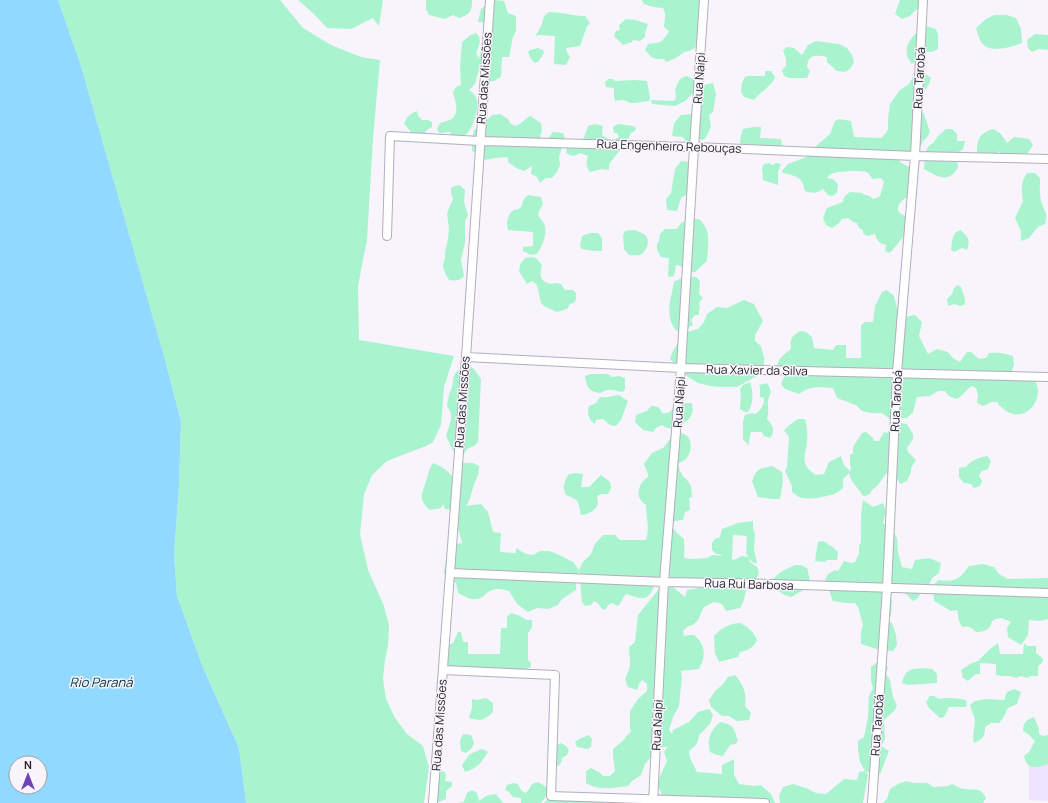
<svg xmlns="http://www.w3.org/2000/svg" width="1048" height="803" viewBox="0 0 1048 803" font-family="Manrope,sans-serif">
  <rect width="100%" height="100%" fill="#f7f4fc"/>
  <path fill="#efe4ff" d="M 1029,752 L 1048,752 L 1048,801 L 1029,800 Z"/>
  <path fill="#a9f4ce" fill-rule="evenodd" d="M 58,0 L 280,0 L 303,28 L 331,45 L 361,57 L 380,60 L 373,138 L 367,240 L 358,286 L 359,340 L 454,356 L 444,387 L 441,425 L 433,442 L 426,446 L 387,461 L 372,475 L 364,494 L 360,534 L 368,570 L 384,606 L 389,625 L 388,646 L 385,660 L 383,679 L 386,699 L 395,718 L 407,734 L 423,746 L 429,767 L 424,803 L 246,803 L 239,748 L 204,670 L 177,596 L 174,555 L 179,486 L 181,421 L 164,356 L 81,66 Z
    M 298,0 L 383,0 L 379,26 L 373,18 L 351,29 L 327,28 L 314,14 Z
    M 426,0 L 472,0 C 472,12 470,14 459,18 L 453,15 L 445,19 L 429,15 L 426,9 Z
    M 495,0 L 504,1 L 508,13 L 516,16 L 516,31 L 513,37 L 509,57 L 502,57 L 501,77 L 494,81 L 484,82 L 480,74 L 479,69 L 475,84 L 469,90 C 472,92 476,95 477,100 C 479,110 472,132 463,137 C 460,139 455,138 451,138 L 450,132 L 439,133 L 437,129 L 440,123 C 443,122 447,121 450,120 C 461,114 455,101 453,92 L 456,87 L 461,85 L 460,66 L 462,42 L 469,36 L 476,33 C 483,40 479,45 476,53 L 479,59 L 480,54 L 484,51 L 486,23 L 478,22 L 481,9 L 492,1 Z
    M 642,0 L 704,0 L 698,41 L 696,44 L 695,48 L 689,51 L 684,52 L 676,58 L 666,62 L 664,59 C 652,59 653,59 645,50 L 648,44 L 661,42 L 667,35 L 669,31 L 664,27 C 664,20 667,15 663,8 L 653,7 L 644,4 Z
    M 900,0 L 920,0 L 921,5 L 910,16 L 902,19 L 895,14 Z
    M 549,12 C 562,12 573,16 585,16 L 590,23 L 587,26 L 580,46 L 566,48 L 567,52 L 570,57 L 566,65 L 554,64 L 555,36 L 539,35 L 535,37 L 542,24 L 544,16 Z
    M 994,15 L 1007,15 L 1016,18 L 1021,29 L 1022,43 C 1012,47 990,54 982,43 C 979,40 978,33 976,28 L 986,19 Z
    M 626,19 L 635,20 L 648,24 L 645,33 L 645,37 L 640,41 L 633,40 L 632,42 L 623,45 L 614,36 L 616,31 L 620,30 L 619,25 Z
    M 926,26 L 936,29 L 938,35 L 938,49 L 932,52 L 925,52 L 919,59 L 912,64 C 899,49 912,34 926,26 Z
    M 1035,34 L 1048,35 L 1048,50 L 1039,49 L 1032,52 L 1028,48 L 1027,40 Z
    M 816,41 L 839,44 L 847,48 L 852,55 L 854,62 L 850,69 L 845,72 L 837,71 L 827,62 L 827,57 C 816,55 808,54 807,67 L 810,71 L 807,78 L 789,78 L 784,76 L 782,70 L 786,66 L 786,59 L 783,50 L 787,47 L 794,48 L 802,55 L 808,45 Z
    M 538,48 L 543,50 L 544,53 L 538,62 L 535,63 L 531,59 L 528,52 L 530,50 Z
    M 765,71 L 771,71 L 775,77 C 771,87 760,92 754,100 L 744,97 L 741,92 L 742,83 L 745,77 L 748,76 L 765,76 Z
    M 921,73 L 924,73 L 931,78 L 929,84 L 920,98 L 919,108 L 924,114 L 930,132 L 928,136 L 923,141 L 919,149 L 898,158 L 900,162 L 913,169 L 908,196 C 902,201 898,202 898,211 L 901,214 L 906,216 L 908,231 L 890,253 L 885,251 L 886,245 C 879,243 877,241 875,234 L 867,236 L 863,233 L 863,230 L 859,228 L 857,223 L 853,222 L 848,218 L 842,219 L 839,223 L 832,228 L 826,225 L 823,218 L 827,208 L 843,202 L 844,197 L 850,192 L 862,193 L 864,195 L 867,195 L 874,199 L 880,196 L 884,182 L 881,178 L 872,179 C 871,176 869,173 866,172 C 861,170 836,171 831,174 C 829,175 828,177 827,178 L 833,179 L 838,184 L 837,193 L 832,196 L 828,195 L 823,189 C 817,194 812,193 805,191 C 802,175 796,177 781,172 L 788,164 L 796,161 L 811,155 L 815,147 L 830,134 L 835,121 L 839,119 L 851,121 L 854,137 L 881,138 L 886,133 L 888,129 L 888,119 L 890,104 L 900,90 L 909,84 L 913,77 Z
    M 687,76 L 698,82 L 695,91 L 685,101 L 675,106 L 652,104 L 651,100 L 674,101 L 676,98 L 675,89 C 678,84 679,77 687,76 Z
    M 608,79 L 613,79 L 615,81 L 635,80 L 647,81 L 650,98 L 649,101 L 634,103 L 629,103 L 627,101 L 622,100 L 615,101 L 614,96 L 614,88 L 606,87 L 605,82 Z
    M 713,83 L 716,94 L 713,112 L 709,115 L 711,127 L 705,139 L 701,140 L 695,137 L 691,142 L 687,143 L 683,137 L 672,136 L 674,123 L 681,115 L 693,114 L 699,89 L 704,85 Z
    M 417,111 L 418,116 L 422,120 L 428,120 L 432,122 L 432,127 L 427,130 L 423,135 L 414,135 L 404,124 C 407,117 409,114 417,111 Z
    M 500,114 L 508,119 L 510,123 L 515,126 C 521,124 524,120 530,116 L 541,123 L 542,131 L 540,136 L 542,140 L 549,137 L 553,132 L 563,133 L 565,139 L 559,157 L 560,165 L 557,172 L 552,178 L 546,178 L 540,183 L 537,177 L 531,174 L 532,166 L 524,171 L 518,169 L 508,162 L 508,157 L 496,158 L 484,160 L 482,156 L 472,151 L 472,139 L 474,130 L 480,127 L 492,115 Z
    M 595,124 L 603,126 L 602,135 L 608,139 L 616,142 L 620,150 L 609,164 L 609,170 L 602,169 L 590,172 C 586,166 586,163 588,156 L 580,153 C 574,157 572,156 566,153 L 567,145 C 584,142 583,141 588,126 Z
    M 619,124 L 633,126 L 636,128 L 635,131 L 631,133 L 627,141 L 618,141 L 615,139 L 619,137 L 617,133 L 614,133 L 613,128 L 614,126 Z
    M 753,127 L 761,127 L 760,138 L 781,139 L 782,145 L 780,149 L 741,147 C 739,141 741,135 743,129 Z
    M 946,129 L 952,129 L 957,134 L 957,141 L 965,141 C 964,148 963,151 956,153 L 958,167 C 949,184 938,177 924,169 L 925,152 L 928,147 L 934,142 L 938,136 Z
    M 994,129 L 1001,134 L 1007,143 L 1014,137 L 1029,139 L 1033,145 L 1027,154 L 1018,157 L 1002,155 L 999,151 L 996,157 L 977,154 C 977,139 979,133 994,129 Z
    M 681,161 L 690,162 L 689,191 L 686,195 L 681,198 L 677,211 L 667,210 L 666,199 L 671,193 L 675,169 Z
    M 769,163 L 773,165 L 776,163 L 781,164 L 778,172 L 778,185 L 763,180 L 762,168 L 764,164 Z
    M 1027,173 L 1035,173 L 1040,178 C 1040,186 1039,196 1042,204 C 1045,214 1048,211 1045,224 L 1038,227 L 1029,238 L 1021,241 L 1021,231 L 1015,218 L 1023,201 C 1021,192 1021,181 1027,173 Z
    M 460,185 L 465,190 L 464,202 L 468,215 L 465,221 L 465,243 L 461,260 L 464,276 C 459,281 456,281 449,280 L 445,273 L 443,266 L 445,258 L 445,252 L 448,239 L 449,229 L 447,213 L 453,199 L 451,193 L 451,188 L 455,186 Z
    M 528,195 L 541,197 L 543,204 L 539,211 L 538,215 C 540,218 544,222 545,226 C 547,235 542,247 537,254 L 531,255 L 523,251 L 523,247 L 533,246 L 533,232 L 508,230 C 506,223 507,214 514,210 C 517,209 518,210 520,208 C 523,206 522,202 524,199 C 525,198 527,196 528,195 Z
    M 692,219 L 699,219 C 712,230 708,245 707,261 L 695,272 L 686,273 L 681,266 L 676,265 L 674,276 L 668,277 L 669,258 L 661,257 L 657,250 L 657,244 L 659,241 L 660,234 L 665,229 L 677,229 L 681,223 Z
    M 634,230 C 638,231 643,233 646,236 C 650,241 647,250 642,254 C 639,256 633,255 629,255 L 624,249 L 623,236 L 625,231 Z
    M 961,230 L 962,232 C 969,237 970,242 967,250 L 962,248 L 954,252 L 951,250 C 952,242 952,232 961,230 Z
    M 590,233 L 598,233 L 602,238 L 602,251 L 594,251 L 582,249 L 580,246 L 582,236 Z
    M 532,257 L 536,258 L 542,265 C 540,276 539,280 550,284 L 556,283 L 561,284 L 565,290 L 573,290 L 576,293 L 576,299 L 574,303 L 570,304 L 567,309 L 557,312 L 544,306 L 541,303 L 537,285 L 532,281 L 527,284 L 519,271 L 520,265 L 525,258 Z
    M 685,276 L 696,277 L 700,281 L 699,294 L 703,298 L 699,303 L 700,308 L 699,310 L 699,315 L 695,315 L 691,320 L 693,325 L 679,333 C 677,331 674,328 673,326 C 665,311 672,296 674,282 Z
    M 958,285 L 961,287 L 965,299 L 965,304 L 961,306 L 954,304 L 948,306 L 947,299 L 952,294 L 954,288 Z
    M 887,290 L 894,296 L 897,308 L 905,317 L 915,315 L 922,322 L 919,336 L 928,354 L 937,349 L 948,352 L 953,358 L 960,362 L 967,352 L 971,352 L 979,359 L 986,358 L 989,353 C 998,352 1005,353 1013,356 L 1014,365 L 1011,373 L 1029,378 L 1036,382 C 1037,385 1038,389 1038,391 C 1038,397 1036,402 1033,406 C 1022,420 1006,415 997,402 L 991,402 L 983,406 L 977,403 L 978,395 L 976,388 L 972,386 C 965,390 964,395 957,399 L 949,396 L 945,391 L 938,391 L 930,396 L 917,397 L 913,412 L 907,418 L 900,418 L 894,419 L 890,419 L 882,413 L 871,413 L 862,411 L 856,405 L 837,398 L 833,388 C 818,387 811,386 799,394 L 785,389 L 781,384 L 784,377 L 784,371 L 777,367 C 778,359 784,354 791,349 C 790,339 791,337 800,331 L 806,332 L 812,337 L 814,348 L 833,350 L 836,345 L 846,345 L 846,358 L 861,358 L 861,325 L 865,322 L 873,322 L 875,306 L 882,292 Z
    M 744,300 L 754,304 L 763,321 L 755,335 L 755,341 L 761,346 L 764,357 L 764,371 L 755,377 L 737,387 L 721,387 L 710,386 L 698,383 L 688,377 L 670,359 C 673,348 679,343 684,333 L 698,329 L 704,322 L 707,314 L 717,307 L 727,308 Z
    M 468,365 L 474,369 L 481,379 L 478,442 L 474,446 L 467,449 L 462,457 L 453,451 L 446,436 L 451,420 L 451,413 L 447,406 L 449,394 L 452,387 L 454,375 L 459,369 L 466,370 Z
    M 591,374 L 608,374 L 612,377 L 619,376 L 625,378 L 625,389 L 623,392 C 615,391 608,387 601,393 C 589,392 587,388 585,376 Z
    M 750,382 C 753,391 754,404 748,412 L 745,412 L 740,409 L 741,393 L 740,389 L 743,385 Z
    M 767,383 C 775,395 767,394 768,405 C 768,410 769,413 767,419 C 773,425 776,431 770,438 L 764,436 L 762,432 L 751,432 L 748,446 L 746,442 L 743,440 L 743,421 L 745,415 L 752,413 L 755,414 C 761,410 764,406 764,398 L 760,397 L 760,388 L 759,385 Z
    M 619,395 L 628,401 L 621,420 L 616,426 L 610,425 L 603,419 L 596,420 L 595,424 C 588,419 587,414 589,406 L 596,403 L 600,397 C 607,398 612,396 619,395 Z
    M 685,403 L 692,403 C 693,408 693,412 691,416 C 688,422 675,430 668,428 C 667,428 663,426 662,425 L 656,428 L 653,432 L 643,430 L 635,422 L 636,415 L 647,411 L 651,406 C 657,406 660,407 662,413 C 672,415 670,408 677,405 C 678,405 684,403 685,403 Z
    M 798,419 L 805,419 C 807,427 808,433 807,441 C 807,448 803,457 805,463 C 806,468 812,472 815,475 L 824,474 L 829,462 L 841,456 L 844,465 L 848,469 L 850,472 L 851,468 L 850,464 L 850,455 L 853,453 L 853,447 L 862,433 L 866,432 L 873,438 L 874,441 L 879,441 L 884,432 L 887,433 C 895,424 894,421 907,424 L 913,434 L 913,439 L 907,448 L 908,452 L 916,460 L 911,468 L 911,472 L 907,481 L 900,484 L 896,476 L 892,472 L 886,474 L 877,486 L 871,491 L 870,494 L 865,496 L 863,496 C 858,487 851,483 849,473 L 843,479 L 843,488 C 843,488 838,492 838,492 C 831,496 811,500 803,498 C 799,498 795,494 792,492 L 792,486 L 785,471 L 787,467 L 789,437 L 784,430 L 792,423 Z
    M 681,433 C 693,435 693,451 686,459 C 684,461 680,462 678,463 L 680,471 L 683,476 L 687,480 L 691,486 L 692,497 L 689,498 L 690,510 L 685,512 L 683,520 L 675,521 L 670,524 L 677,533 L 684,539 C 684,545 685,552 684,558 L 692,559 L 707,558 L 713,555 L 723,556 L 719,554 L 716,554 L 712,550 L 712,543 L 715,539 L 720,537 L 722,529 L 738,523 L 753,521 L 753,528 L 755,534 L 754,550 L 757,563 L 754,563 L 749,559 L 750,562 L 757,567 L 759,573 L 756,579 L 751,581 L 655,584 C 648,603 642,599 626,594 C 623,597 622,602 618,606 L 612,603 L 609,604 L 605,610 L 601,608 L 599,604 L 594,601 L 591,605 L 585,606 L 582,602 L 579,571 L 576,579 L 576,590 L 562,599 L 558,605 L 548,609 L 537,608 L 528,612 L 517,604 L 509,591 C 502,589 496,588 490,591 C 485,593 483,599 476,599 C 470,600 464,596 458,593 L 456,583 L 444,574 L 444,569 L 445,567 L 447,551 L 452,545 L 462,543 L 459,532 L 454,521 L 455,510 L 445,509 L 443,504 L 441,508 L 430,510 C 416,498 423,493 427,478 C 429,472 429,469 433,463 C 441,466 447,470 452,476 L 456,474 L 462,463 L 473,463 L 479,466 C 479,476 477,476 474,485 C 471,493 471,498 466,506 L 481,504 L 488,512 L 493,532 L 501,533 L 500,552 L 516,553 L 516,548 L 526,554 L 533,555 L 540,551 L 549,551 L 557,554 L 573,562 L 579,570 L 583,562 L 591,554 L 595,544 L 603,535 L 615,535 L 620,540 L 646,540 C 650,528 646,517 646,505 C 643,503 641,501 639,497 C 637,490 641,481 648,477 L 648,474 L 644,464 L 652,453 L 663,448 L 670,439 L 676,434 ZM 733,535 L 747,536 L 746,554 L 749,557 L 742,556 L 736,559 L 732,560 Z
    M 987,456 L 991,461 L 988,469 L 982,471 L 979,475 L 982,481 L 980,486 L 974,488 L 971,484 L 964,483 L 959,477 L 959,468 L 966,467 C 971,460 978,458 987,456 Z
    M 772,466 L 782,472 L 783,481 L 780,499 L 772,499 L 758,497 L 752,481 C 757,468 759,469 772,466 Z
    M 576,473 L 583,474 L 581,487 L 589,487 L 601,475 L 610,482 L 611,488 L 608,494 L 601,494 L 597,496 C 597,497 598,502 598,503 C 597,510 587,515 581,515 C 578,500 579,500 566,495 C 562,487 564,481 569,474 Z
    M 863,500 L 873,507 L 883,503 L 886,511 L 883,523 L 889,530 L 893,531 L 897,538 L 898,552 L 902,567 L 912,569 L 915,560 L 929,558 L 941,563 L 939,573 L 932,578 L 929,585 L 922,590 L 918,598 L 913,601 L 902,590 L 889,590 L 888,594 L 892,600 L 891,616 L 887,621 L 892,623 L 896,635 L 897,645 L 893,651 L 880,650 L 861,644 L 861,632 L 863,625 L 858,607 L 855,603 L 845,603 L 833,601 L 825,580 L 828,574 L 835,570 L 838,571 L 844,561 L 851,563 L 855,562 L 859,554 L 859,546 L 861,542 L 861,515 Z
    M 823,541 L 834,548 L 838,552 L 837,560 L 827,560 L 825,562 L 815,561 L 818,542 Z
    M 983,564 L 994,567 L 999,574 L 1008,579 L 1048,578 L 1048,619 L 1040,621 L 1029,620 L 1028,635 L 1021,645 L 1008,637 L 1007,628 L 1011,622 L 1001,618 L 995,619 L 993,621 L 992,621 C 990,630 984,632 976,632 C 972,627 969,626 962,627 L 959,621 L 957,610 L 951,611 L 934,601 L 933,586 L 938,580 C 955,582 959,580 969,566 Z
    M 795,565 L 801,565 L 807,568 C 814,593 807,585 792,597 C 782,596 775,589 773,580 C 778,572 787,569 795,565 Z
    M 673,587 L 685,597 L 687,590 C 706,586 727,587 746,590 L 744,600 L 740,608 L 726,611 L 722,604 L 714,602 L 704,607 L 698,620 L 694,624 L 687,627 L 683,631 L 684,636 L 689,635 L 694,635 C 706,645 706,656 699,669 L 681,671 L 682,677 L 679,706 L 673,717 L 669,730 L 672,734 L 673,730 L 689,722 L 698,712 L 709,709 L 713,715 L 710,724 L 699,735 C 698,743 696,746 689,751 L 690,758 L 697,772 L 722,774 L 722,765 L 734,759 L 734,775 L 739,784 L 754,786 L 761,785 L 771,794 L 775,803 L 665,803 L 657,783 L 667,761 L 664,752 L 668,746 L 666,747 L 658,747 L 653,755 L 645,764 L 641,775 L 632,781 L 628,786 C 613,788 599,791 586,783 L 586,771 L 591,768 L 599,772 L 603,776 L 610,776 L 615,771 L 613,756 L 613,749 L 625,739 L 626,736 L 631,732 L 630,728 L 630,711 L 638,699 L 647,691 L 647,684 L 642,680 L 639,684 L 637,690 L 628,687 C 622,676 629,675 630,665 C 630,659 629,653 629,647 L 635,642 L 638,615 L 659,589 Z
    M 511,613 L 518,615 L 527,620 L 532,620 L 532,628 L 528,633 L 528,660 L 531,663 L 531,667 L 519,672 L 449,674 L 446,677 L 441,678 L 438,676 C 438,664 442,654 447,643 L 451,644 L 453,643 L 458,632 L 461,632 L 463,642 L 468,642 L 468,654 L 500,654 L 501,628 L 507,628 L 507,617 Z
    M 740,623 C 748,627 753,631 757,640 C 753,648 749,650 740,652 L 738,657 L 719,662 L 715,653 L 714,636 C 721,628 728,624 740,623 Z
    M 998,643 L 1000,654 L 1023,654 L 1024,643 L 1027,646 L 1036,646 L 1036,653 L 1041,657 L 1043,660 L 1042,663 L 1038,666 L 1038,676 L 1031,676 L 1027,678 L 1021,676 L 1016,678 L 1010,676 L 1002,676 L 996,675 L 996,664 L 980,663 L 980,674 L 976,674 L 968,681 L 963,678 L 961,670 L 972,663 L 978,661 L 990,649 Z
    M 876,663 L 883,663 L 888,667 L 886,674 L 890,680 L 893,697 L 897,705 L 895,710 L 884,720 L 885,739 L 881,746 L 889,751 L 880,774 L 874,775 L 866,771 L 868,775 L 863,803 L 780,803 L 779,796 L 783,787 L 793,784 L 806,788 L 816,793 L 826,794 L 844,779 L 857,780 L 859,772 L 865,771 L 860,762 L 858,750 L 858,741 L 864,737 L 868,718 L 869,696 L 873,688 L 871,681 L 871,667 Z
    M 923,668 L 932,669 L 937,674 L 937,683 L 908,685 L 902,683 C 905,670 910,669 923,668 Z
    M 735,675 C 743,684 747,693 745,706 L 751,713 L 749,720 L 737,721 L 729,716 L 722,716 L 711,707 L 709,700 L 715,691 L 722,685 L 728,677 Z
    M 1014,689 L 1021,692 L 1017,704 L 1008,708 L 1003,718 L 999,723 L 991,723 L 985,727 C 985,737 983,739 974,743 L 973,737 L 975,720 L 970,705 L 975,701 L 987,699 L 1004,700 L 1007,692 Z
    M 930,696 L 934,696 L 939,699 C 948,697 956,698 966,700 L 967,706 L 964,707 L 949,707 L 944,717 L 940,718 L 928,707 L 926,702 Z
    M 486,698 L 493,703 L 493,712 C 484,721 480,721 469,718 L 472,708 L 472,699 L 477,700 Z
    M 1034,717 L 1039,729 L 1039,734 L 1043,736 L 1048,735 L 1048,764 C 1043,766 1033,769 1028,765 C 1026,763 1025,759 1024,756 L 1029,752 L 1035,741 L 1028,734 L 1023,731 C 1023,723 1026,720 1034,717 Z
    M 720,722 C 734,724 734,729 738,741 L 735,744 L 730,745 L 723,756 L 717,755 L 710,752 C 707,739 710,731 720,722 Z
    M 463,734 L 471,735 L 474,743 L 472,748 L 466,753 L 461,751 L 460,741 Z
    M 589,735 L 592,739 L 591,747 L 588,749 L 577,747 L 575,742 L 579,739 Z
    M 561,743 L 566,746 L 569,750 L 567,755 L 562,758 L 561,763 L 558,766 L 551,762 L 556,746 Z
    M 482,749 L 488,752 C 481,763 478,768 465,772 L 462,765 L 470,754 Z
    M 444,771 L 446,774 L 445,781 L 452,782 L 452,786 L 446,791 L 446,799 L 436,803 L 430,798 L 430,793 L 438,773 Z
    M 906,781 L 914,783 L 928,783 L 933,787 L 948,786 L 952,784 C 956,786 961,789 965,789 C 975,791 980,786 986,798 L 983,803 L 883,803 L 887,799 L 890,789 L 898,784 Z
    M 538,782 L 548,788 L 545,798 L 541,803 L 521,803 L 521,798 L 513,797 L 509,792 L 505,790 L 507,785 L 513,783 L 518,784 L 521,790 L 525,793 L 528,791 L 532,784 Z
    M 472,790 L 477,793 L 479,801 L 486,796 L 496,794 L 503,803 L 457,803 L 464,802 L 467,793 Z
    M 548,799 L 603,800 L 604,803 L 544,803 Z"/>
  <path fill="#92d9ff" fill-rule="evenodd" d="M 0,0 L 58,0 L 81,66 L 164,356 L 181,421 L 179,486 L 174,555 L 177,596 L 204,670 L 239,748 L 246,803 L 0,803 ZM 16,763 L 40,763 L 40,787 L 16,787 Z"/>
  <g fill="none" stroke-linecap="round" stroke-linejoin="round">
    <defs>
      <path id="street" d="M 387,236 L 390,136 L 480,141 L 694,147 L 915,156 L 1048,159
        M 466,357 L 681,368 L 1048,377
        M 450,573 L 664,582 L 772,584 L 1048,593
        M 443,670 L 555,675 L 551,796 L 765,803
        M 433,803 L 466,357 L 490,0
        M 653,803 L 664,582 L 681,368 L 694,147 L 704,0
        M 872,803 L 887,588 L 897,373 L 915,156 L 923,0"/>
    </defs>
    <use href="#street" stroke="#b4adbf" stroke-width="10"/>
    <use href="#street" stroke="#fff" stroke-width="8"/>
  </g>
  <g text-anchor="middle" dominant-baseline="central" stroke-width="3" stroke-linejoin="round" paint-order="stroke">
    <g font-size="12" fill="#26232a" stroke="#f7f4fc">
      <text transform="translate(484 78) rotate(-86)">Rua das Missões</text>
      <text transform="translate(699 78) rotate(-86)">Rua Naipi</text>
      <text transform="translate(919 78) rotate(-87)">Rua Tarobá</text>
      <text transform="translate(669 146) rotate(2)">Rua Engenheiro Rebouças</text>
      <text transform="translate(757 370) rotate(1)">Rua Xavier da Silva</text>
      <text transform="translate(896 401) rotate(-87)">Rua Tarobá</text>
      <text transform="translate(462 402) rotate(-86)">Rua das Missões</text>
      <text transform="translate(679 402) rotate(-86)">Rua Naipi</text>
      <text transform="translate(749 584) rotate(2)">Rua Rui Barbosa</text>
      <text transform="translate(439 725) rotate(-86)">Rua das Missões</text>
      <text transform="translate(657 725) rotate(-87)">Rua Naipi</text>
      <text transform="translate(877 725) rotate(-86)">Rua Tarobá</text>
    </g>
    <g font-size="13" font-style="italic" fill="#073245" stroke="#f7f4fc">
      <text x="101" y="682">Rio Paraná</text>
    </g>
  </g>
  <g transform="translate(28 775)"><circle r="19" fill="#f7f4fc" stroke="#a3a0a8"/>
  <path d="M0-3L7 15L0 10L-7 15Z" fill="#6e41b9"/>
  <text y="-6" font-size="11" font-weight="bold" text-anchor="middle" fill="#26232a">N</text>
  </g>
</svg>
